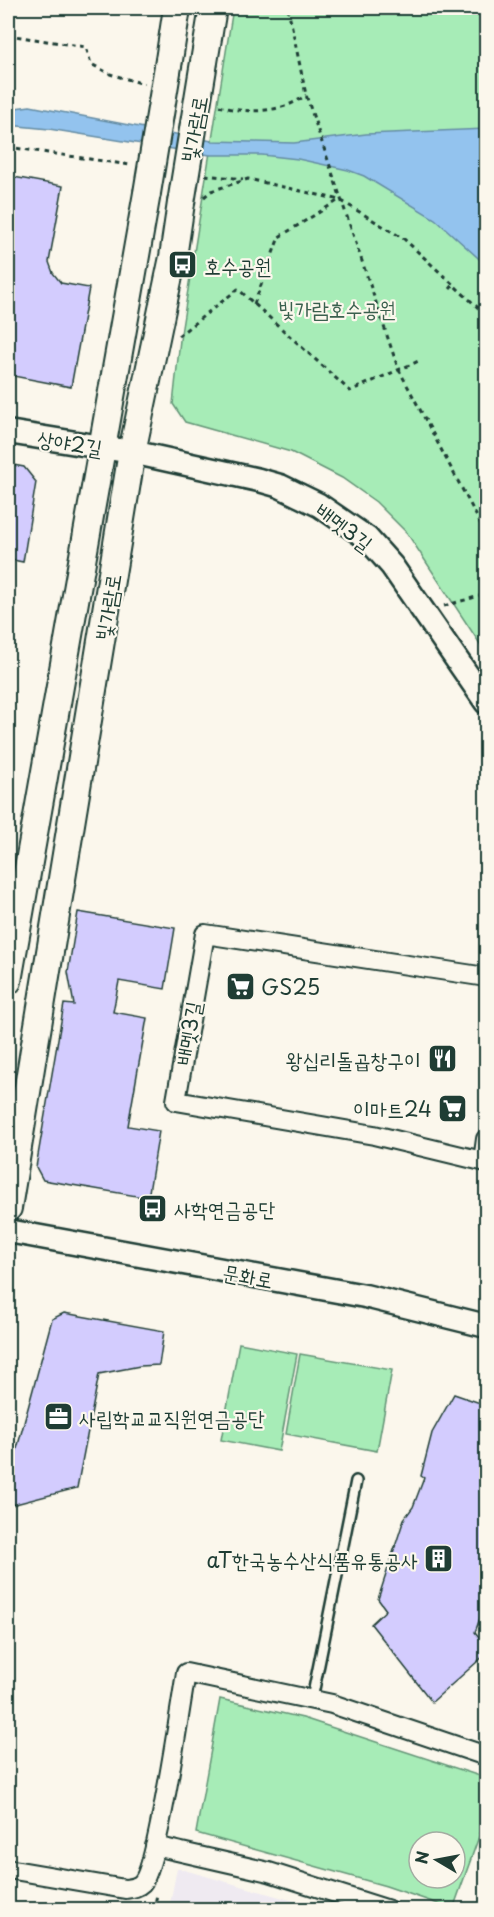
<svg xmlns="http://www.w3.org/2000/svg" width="494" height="1917" viewBox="0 0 494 1917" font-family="'Playpen Sans','Poor Story',sans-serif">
  <rect width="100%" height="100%" fill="#fbf7ec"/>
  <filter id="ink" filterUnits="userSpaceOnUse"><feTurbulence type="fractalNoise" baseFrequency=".0167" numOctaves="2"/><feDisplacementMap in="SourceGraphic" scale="12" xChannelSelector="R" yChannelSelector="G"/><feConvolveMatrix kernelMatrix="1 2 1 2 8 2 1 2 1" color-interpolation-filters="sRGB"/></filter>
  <g filter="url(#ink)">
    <path fill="#efeaf1" d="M 177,1868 L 322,1909 L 169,1909 Z"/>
    <path fill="#a7ecb7" stroke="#639476" stroke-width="1.5" fill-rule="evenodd" d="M 233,8 L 486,8 L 486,653 L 407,533 L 376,502 L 342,478 L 291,452 L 185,422 L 173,404 L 180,340 Z
      M 239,1343 L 297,1354 L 279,1451 L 221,1440 Z
      M 300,1354 L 392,1370 L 377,1451 L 286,1434 Z
      M 220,1699 L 303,1718 L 486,1778 L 486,1817 L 453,1909 L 386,1886 L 196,1833 ZM 419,1842 L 455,1842 L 455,1878 L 419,1878 Z"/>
    <path fill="#93c3ee" stroke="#658da4" stroke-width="1.5" d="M 30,106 L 212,141 L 294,143 L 366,134 L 486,129 L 486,265 L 435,219 L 364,176 L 348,170 L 298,159 L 262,155 L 210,155 L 49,129 L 8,125 L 8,109 Z"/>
    <path fill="#d3ccfe" stroke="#1f3d34" stroke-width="1.5" d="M 8,176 L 63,186 L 49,262 L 53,273 L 61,283 L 89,288 L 71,387 L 8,375 Z
      M 8,464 L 24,467 L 36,482 L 23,562 L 8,559 Z
      M 78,912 L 175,928 L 165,989 L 119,981 L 113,1012 L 147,1018 L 128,1126 L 159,1131 L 148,1198 L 43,1180 L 36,1167 L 64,1004 L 74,1005 L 68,972 Z
      M 64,1313 L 164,1331 L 159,1365 L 140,1366 L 99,1374 L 77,1488 L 8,1506 L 14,1460 L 52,1319 Z
      M 454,1394 L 486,1405 L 486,1602 L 475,1632 L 486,1645 L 486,1654 L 432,1702 L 371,1624 L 386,1610 L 378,1599 L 404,1519 L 413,1507 L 424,1478 L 421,1476 L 432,1433 Z"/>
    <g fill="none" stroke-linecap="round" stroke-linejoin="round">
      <defs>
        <path id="service" d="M 312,1699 L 356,1481"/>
        <path id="minor" d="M 486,977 L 205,934 L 176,1101 L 374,1135 L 486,1162
          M 483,1161 L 486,1139
          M 155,1846 L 269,1872 L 389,1910
          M 8,1869 L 125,1889 C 131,1888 137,1888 142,1883 C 158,1866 180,1707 186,1673 L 332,1704 L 486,1756"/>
        <path id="tertiary" d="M 8,432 L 132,452 L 259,480 L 280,486 L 319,505 L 367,538 L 392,566 L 486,702
          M 8,1231 L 365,1296 L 486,1326"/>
        <path id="secondary" d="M 169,60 L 177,8
          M 204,62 L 213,8
          M 8,981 L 147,193
          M 8,1208 L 132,452 L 173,257 L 181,203"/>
      </defs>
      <use href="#service" stroke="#1f3d34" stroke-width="14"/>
      <use href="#minor" stroke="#1f3d34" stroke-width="22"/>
      <use href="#tertiary" stroke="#1f3d34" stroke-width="27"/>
      <use href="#secondary" stroke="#1f3d34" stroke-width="30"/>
      <path stroke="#1f3d34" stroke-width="3" stroke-dasharray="4.5 4.5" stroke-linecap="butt" d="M 288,8 L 306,95 L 398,368 L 486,534
        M 8,35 L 86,47 L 91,64 L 110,74 L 144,84
        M 219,106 C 247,114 283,113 306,95
        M 8,147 L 130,165
        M 205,175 L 243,179
        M 204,197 L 211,191 L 248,179 L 340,200 L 404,239 L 486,315
        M 450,289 L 455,283
        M 254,304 L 279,237 L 339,200
        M 178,336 L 238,289 L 350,391 L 421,360
        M 444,606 L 486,594
        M 154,1910 L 157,1894"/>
      <use href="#service" stroke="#fbf7ec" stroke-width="9"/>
      <use href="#minor" stroke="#fbf7ec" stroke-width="18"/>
      <use href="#tertiary" stroke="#fbf7ec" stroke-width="22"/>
      <use href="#secondary" stroke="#fbf7ec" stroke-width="26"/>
      <defs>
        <path id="secondary-bridge" d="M 147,193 L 169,60
          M 181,203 L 204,62"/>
      </defs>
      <use href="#secondary-bridge" stroke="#1f3d34" stroke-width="30" stroke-linecap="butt"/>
      <use href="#secondary-bridge" stroke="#fbf7ec" stroke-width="26"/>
    </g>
  </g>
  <defs>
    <symbol id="bus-square" viewBox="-11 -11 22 22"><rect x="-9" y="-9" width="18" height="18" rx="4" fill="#1f3d34" stroke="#fbf7ec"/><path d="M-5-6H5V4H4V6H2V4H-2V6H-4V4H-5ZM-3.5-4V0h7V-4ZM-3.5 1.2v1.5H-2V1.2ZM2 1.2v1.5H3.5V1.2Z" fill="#fff"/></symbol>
    <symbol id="supermarket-square" viewBox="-11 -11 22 22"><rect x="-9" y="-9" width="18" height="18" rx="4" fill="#1f3d34" stroke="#fbf7ec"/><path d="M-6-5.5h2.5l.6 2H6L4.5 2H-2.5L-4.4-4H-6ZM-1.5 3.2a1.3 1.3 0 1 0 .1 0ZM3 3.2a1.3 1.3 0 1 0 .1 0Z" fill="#fff"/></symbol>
    <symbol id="restaurant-square" viewBox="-11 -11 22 22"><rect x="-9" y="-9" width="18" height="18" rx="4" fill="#1f3d34" stroke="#fbf7ec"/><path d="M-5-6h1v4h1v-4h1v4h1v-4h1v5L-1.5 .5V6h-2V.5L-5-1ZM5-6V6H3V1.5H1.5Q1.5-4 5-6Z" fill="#fff"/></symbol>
    <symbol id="office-square" viewBox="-11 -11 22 22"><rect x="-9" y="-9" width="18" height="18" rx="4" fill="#1f3d34" stroke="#fbf7ec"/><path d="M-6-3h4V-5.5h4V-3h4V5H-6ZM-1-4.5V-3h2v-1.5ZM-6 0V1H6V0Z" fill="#fff"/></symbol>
    <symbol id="building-square" viewBox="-11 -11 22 22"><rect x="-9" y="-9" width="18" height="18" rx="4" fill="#1f3d34" stroke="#fbf7ec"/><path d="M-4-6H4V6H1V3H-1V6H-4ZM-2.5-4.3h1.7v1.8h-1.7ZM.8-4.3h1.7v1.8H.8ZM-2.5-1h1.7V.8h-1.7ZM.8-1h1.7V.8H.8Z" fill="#fff"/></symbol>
  </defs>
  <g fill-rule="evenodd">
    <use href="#bus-square" x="166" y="248" width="33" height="33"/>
    <use href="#supermarket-square" x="224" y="970" width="33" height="33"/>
    <use href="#restaurant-square" x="426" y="1042" width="33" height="33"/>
    <use href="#supermarket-square" x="436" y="1092" width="33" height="33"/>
    <use href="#bus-square" x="136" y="1192" width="33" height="33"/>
    <use href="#office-square" x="42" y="1400" width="33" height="33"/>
    <use href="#building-square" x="422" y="1542" width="33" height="33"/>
  </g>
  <g text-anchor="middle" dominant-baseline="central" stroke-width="4.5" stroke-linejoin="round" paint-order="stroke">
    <g font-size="21" fill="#1f3d34" stroke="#fbf7ec">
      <text transform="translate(193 129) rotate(-80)">빛가람로</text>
      <text transform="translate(70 442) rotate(9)">상야2길</text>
      <text transform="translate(345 526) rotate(37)">배멧3길</text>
      <text transform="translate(107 607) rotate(-81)">빛가람로</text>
      <text transform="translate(187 1033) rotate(-80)">배멧3길</text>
      <text transform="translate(248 1275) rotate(10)">문화로</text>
    </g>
    <g font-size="21" fill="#1f3d34" stroke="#fbf7ec" text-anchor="start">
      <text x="204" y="265">호수공원</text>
      <text x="261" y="986">GS25</text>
      <text x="421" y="1059" text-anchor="end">왕십리돌곱창구이</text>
      <text x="432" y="1108" text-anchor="end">이마트24</text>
      <text x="174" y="1208">사학연금공단</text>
      <text x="79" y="1417">사립학교교직원연금공단</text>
      <text x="418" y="1559" text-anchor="end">aT한국농수산식품유통공사</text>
    </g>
    <g font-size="21" fill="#3a604e" stroke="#fbf7ec">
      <text x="337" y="308">빛가람호수공원</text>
    </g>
  </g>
  <rect width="494" height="1917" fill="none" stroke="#fbf7ec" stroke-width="30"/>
  <rect x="15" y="15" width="464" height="1887" fill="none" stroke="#1f3d34" stroke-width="2" filter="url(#ink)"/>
  <g transform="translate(437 1860) rotate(280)"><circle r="28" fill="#fbf7ec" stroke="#a3ada2" stroke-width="1.5"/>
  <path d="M0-4.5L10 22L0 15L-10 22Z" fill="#1f3d34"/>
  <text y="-9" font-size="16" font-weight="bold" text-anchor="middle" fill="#1f3d34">N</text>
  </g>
</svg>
